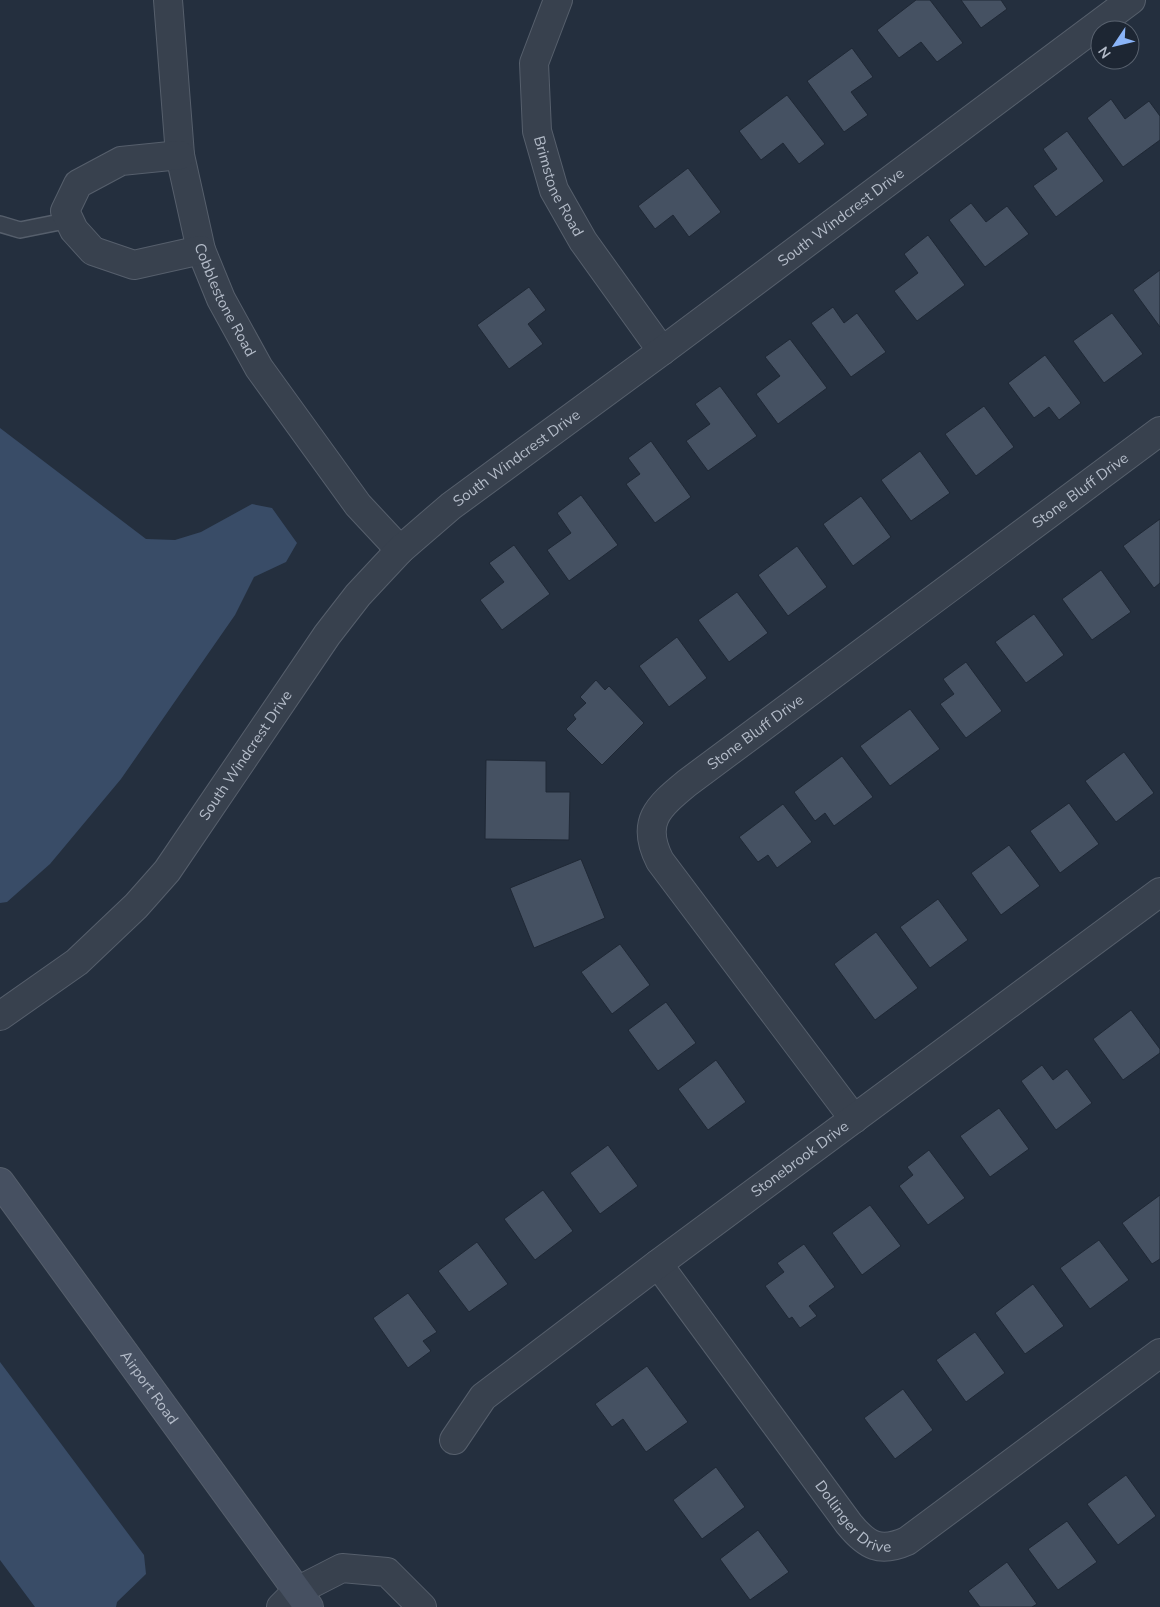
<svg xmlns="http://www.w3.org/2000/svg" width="1160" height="1607" viewBox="0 0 1160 1607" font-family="'Nunito Sans',sans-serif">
  <rect width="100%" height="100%" fill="#242f3e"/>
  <path fill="#394c67" d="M 0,428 L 146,539 L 175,540 L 201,532 L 252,504 L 272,508 L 297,543 L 286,562 L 254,577 L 235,615 L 121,779 L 50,864 L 7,902 L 0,903 Z
    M 0,1362 L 144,1555 L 146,1574 L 117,1602 L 116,1607 L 35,1607 L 0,1560 Z"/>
  <path fill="#455162" stroke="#1f2835" d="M 916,0 L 930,0 L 963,43 L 937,62 L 921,42 L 899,58 L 877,30 Z
    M 961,0 L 1001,0 L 1007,9 L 981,28 Z
    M 852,48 L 873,77 L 851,92 L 868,115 L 844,132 L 807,81 Z
    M 787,95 L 825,144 L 799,164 L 783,143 L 761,160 L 739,131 Z
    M 1111,99 L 1125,119 L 1149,101 L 1160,116 L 1160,140 L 1123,167 L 1087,118 Z
    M 1067,131 L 1104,181 L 1056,217 L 1033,186 L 1057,169 L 1043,149 Z
    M 688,168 L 721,212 L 689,237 L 673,215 L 655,229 L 638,206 Z
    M 971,203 L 986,222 L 1007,206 L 1029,234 L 985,267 L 949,220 Z
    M 928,235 L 965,285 L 917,321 L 894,291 L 918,273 L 904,254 Z
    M 1160,270 L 1160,327 L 1133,290 Z
    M 529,287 L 546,310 L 528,324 L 543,344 L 509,369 L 477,325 Z
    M 833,307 L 844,323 L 857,313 L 886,352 L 851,377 L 811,323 Z
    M 1112,313 L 1143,354 L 1104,383 L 1073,341 Z
    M 790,339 L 827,388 L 778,424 L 756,394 L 780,376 L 765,357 Z
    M 1045,355 L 1081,403 L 1059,420 L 1049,407 L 1034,418 L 1008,383 Z
    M 720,386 L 757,436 L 708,471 L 686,441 L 710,424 L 695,404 Z
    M 984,406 L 1014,447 L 976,476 L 945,434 Z
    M 651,441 L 691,497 L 655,523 L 626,484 L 640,474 L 628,458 Z
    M 920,451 L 950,493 L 911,521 L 881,480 Z
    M 581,495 L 618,545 L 569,581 L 547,550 L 571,533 L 557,513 Z
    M 861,496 L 891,537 L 853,566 L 823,524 Z
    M 1160,519 L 1160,583 L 1154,588 L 1123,546 Z
    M 514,545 L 550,594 L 502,630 L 480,600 L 504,582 L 489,563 Z
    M 797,546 L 827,587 L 788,616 L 758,575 Z
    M 1101,570 L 1131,612 L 1092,640 L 1062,599 Z
    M 737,592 L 768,633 L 729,662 L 698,620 Z
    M 1034,614 L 1064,655 L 1026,683 L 995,642 Z
    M 677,637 L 707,678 L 669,707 L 639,666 Z
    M 966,662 L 1002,711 L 966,738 L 940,704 L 954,694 L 943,679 Z
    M 596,680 L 605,690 L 609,686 L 644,723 L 602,765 L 566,729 L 576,719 L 573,715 L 586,703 L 580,697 Z
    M 910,709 L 940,749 L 890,786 L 860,746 Z
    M 1124,752 L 1154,793 L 1116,822 L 1085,781 Z
    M 842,756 L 873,797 L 834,826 L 825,813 L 815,821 L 794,792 Z
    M 486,760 L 546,761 L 546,792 L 570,792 L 569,840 L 485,839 Z
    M 1069,803 L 1099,844 L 1060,873 L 1030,831 Z
    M 783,804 L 812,842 L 777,868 L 768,855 L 758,862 L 739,837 Z
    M 1009,845 L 1040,886 L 1001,915 L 971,873 Z
    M 581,859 L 605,918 L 534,948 L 510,888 Z
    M 938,899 L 968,940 L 930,968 L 900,927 Z
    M 876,932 L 918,988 L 875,1020 L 834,964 Z
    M 620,944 L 650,985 L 612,1014 L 581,972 Z
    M 666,1002 L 696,1043 L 658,1071 L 628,1030 Z
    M 1131,1010 L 1160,1049 L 1160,1053 L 1123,1080 L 1093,1039 Z
    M 716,1060 L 746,1102 L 708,1130 L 678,1089 Z
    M 1042,1065 L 1053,1080 L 1067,1069 L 1092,1103 L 1056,1130 L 1021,1081 Z
    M 999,1108 L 1029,1149 L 990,1177 L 960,1136 Z
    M 608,1145 L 638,1186 L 600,1214 L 570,1173 Z
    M 929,1150 L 965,1198 L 928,1225 L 899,1186 L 913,1175 L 907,1167 Z
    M 543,1190 L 573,1231 L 535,1260 L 504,1219 Z
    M 1160,1195 L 1160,1259 L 1152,1264 L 1122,1223 Z
    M 870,1205 L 901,1246 L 862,1275 L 832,1233 Z
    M 1099,1240 L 1129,1280 L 1090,1309 L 1060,1268 Z
    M 477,1242 L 508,1284 L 469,1312 L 438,1271 Z
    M 804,1244 L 835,1287 L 809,1306 L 817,1316 L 800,1328 L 792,1317 L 789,1319 L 765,1286 L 784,1272 L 777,1263 Z
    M 1033,1284 L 1064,1326 L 1025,1354 L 995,1313 Z
    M 408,1293 L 437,1332 L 423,1341 L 431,1351 L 408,1368 L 373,1318 Z
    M 975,1332 L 1005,1373 L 966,1402 L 936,1360 Z
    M 647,1366 L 688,1422 L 646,1452 L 623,1419 L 612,1427 L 595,1404 Z
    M 903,1389 L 933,1430 L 895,1459 L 864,1418 Z
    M 716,1467 L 745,1507 L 702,1539 L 673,1500 Z
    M 1126,1475 L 1156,1516 L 1118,1545 L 1087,1504 Z
    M 1067,1521 L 1097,1562 L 1058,1590 L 1028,1549 Z
    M 758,1530 L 789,1572 L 750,1600 L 720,1559 Z
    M 1007,1562 L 1037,1604 L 1032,1607 L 980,1607 L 968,1591 Z"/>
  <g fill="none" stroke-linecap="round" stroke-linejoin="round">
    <defs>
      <path id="service" d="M 0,224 L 20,230 L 70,220"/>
      <g id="minor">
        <path id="s1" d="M 168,0 L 180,155 L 201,250 L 221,299 L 259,368 L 358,505 L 400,550"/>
        <path id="s2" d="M 558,0 L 534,63 L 537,131 L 554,190 L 583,241 L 662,351"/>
        <path d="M 180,155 L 121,161 L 78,184 L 65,211 L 74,230 L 93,251 L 134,265 L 201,250"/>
        <path id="s3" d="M 0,1016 L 77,962 L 136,906 L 167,871 L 327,635 L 358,595 L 400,550 L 451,506 L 662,351 L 1131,0"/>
        <path id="s4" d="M 854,1119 L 660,861 C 640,822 658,807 687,783 L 1160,431"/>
        <path id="s5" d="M 658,1264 L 849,1524 C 867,1546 880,1553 907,1541 L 1160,1353"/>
        <path id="s6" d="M 454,1440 L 483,1397 L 658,1264 L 1160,892"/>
      </g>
      <path id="tertiary" d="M 281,1607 L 297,1591 L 342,1568 L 387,1572 L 422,1607"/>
      <g id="secondary">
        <path id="s7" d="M 0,1182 L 309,1607"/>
      </g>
    </defs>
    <use href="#service" stroke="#565f6c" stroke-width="18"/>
    <use href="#minor" stroke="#565f6c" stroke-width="30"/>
    <use href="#tertiary" stroke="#565f6c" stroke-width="30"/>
    <use href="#secondary" stroke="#565f6c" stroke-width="30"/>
    <use href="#service" stroke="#38414e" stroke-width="15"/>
    <use href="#minor" stroke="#38414e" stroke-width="28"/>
    <use href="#tertiary" stroke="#38414e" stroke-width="28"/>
    <use href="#secondary" stroke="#465061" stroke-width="28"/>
  </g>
  <g text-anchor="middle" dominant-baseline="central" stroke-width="5" stroke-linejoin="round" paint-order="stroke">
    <g font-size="15" fill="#b4bcc9" stroke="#1d2633">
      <text stroke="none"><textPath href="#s2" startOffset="195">Brimstone Road</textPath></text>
      <text stroke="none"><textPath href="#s3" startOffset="1172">South Windcrest Drive</textPath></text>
      <text stroke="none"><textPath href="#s1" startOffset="308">Cobblestone Road</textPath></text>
      <text stroke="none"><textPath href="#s3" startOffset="768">South Windcrest Drive</textPath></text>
      <text stroke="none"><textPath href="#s4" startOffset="906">Stone Bluff Drive</textPath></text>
      <text stroke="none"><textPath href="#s4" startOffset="501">Stone Bluff Drive</textPath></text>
      <text stroke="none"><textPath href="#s3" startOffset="362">South Windcrest Drive</textPath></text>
      <text stroke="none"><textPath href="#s6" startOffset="448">Stonebrook Drive</textPath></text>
      <text stroke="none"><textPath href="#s7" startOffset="254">Airport Road</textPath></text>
      <text stroke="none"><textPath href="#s5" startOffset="322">Dollinger Drive</textPath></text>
    </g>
  </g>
  <g transform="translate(1115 45) rotate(235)"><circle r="24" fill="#1d2633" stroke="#59626f"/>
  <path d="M0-4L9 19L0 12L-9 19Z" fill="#8ab4f8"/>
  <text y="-8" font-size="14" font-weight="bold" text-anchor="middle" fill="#b4bcc9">N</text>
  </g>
</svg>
